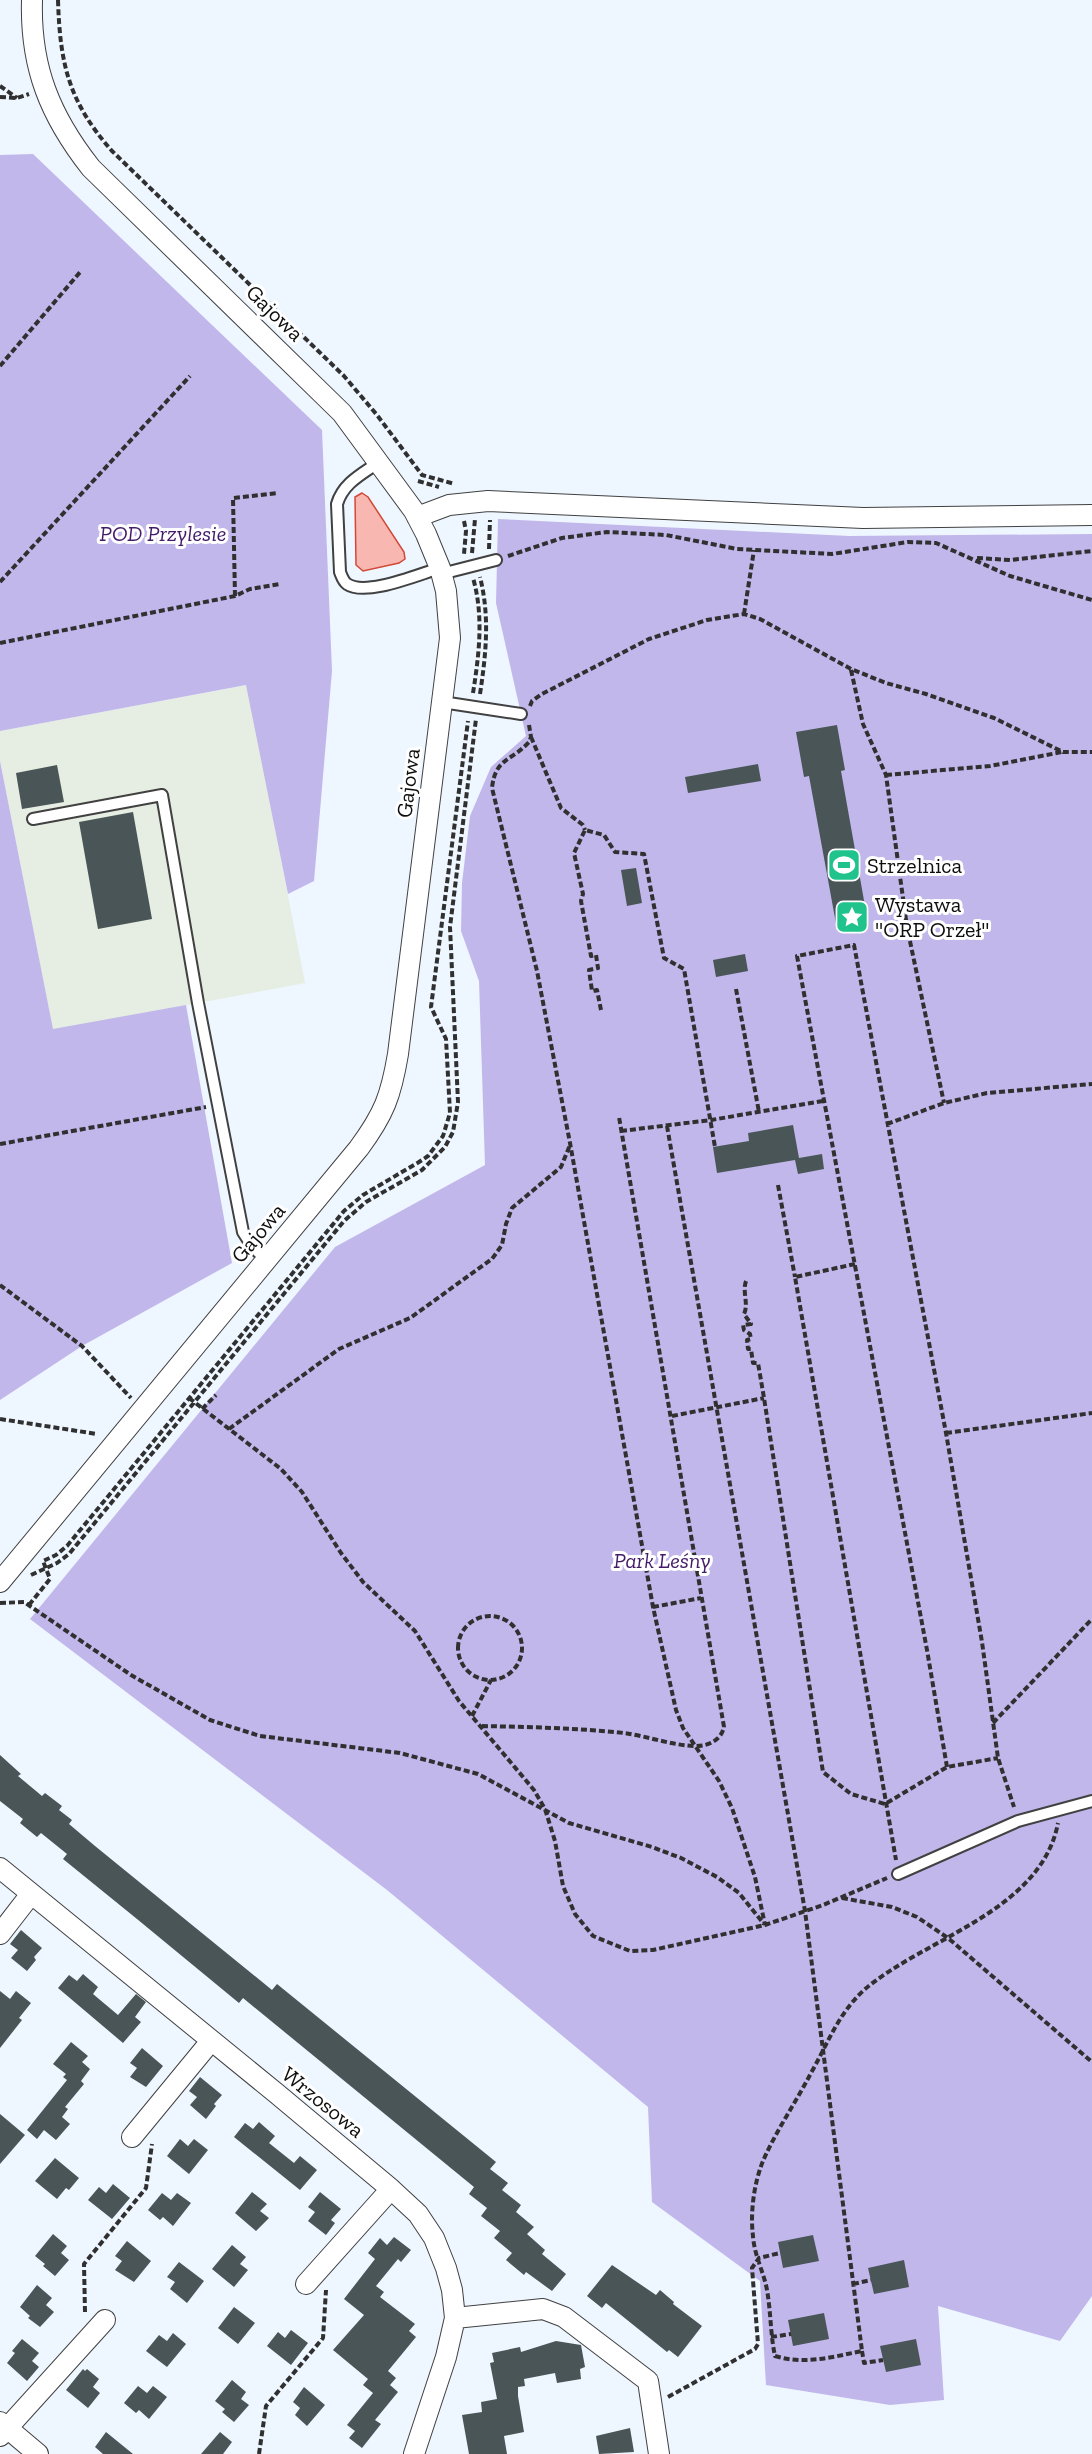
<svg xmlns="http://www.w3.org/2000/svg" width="1092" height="2454" viewBox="0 0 1092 2454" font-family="'Zilla Slab',serif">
  <rect width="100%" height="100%" fill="#eef6ff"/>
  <path fill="#e6ede2" d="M 247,685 L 305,983 L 53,1030 L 0,761 L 0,731 Z"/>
  <path fill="#c1b7eb" d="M 33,154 L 322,430 L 332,671 L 314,881 L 288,894 L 246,685 L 0,731 L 0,155 Z
    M 498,519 L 849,536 L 1092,534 L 1092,2296 L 1060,2341 L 938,2306 L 944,2400 L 890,2405 L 766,2385 L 760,2281 L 652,2202 L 648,2107 L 387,1890 L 30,1619 L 335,1247 L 485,1165 L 479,981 L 461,931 L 462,883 L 470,816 L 491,767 L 526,736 L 496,603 Z
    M 0,761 L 53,1029 L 186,1005 L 232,1263 L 82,1346 L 0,1400 Z"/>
  <path fill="#f8b8b1" stroke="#d24836" stroke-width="1.5" d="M 362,493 L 368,497 L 404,552 L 405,559 L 399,563 L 363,571 L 356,565 L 355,497 Z"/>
  <path fill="#4a5557" d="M 837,725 L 845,770 L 841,771 L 868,923 L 837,929 L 809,776 L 804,777 L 796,732 Z
    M 758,764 L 761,781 L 688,793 L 685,777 Z
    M 57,765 L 64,802 L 22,809 L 16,773 Z
    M 133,812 L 152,919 L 98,929 L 79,822 Z
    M 636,868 L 642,903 L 627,906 L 621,870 Z
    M 745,954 L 748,971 L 716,977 L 713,960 Z
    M 793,1125 L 799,1158 L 822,1154 L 824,1169 L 798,1174 L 795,1160 L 717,1173 L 713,1147 L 749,1141 L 748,1133 Z
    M 0,1755 L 21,1774 L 18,1776 L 42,1796 L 45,1793 L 62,1806 L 59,1810 L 72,1820 L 69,1824 L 95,1846 L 272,1990 L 277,1984 L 496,2162 L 490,2169 L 508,2183 L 502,2190 L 521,2205 L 516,2212 L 534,2227 L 527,2234 L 545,2250 L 542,2254 L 566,2274 L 552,2291 L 526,2272 L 524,2275 L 506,2260 L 512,2253 L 494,2238 L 500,2231 L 481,2216 L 487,2208 L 469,2194 L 474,2187 L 243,1998 L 239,2003 L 137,1919 L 63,1859 L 67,1854 L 41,1833 L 37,1837 L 20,1823 L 23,1819 L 0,1801 Z
    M 21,1930 L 42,1948 L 34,1957 L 36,1960 L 27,1971 L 11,1958 L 18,1950 L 10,1944 Z
    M 83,1974 L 98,1987 L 93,1994 L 118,2015 L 136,1994 L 146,2002 L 135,2017 L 141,2022 L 123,2043 L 58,1988 L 69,1975 L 77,1981 Z
    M 0,1991 L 10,1999 L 16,1991 L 31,2003 L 19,2018 L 22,2020 L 0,2048 Z
    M 71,2042 L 88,2056 L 82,2062 L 90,2069 L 81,2081 L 84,2084 L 65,2107 L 68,2109 L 62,2117 L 70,2124 L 56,2140 L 44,2130 L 37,2139 L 27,2130 L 67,2080 L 63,2077 L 66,2074 L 53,2064 Z
    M 142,2048 L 163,2066 L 146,2087 L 130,2077 L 137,2068 L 130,2063 Z
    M 200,2077 L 222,2095 L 214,2104 L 216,2106 L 206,2119 L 190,2105 L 197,2097 L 189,2091 Z
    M 0,2114 L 25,2135 L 0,2164 Z
    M 259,2122 L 275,2136 L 269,2143 L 294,2163 L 300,2156 L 317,2170 L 300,2190 L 234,2137 L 245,2123 L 253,2129 Z
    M 180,2139 L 188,2146 L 194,2139 L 208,2150 L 189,2174 L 167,2156 Z
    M 55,2158 L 79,2178 L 69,2190 L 66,2188 L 57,2199 L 35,2181 Z
    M 113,2184 L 130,2198 L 112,2219 L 88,2200 L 99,2187 L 106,2193 Z
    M 252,2192 L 267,2204 L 260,2211 L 269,2218 L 256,2231 L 235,2213 Z
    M 320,2192 L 341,2209 L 331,2220 L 335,2223 L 326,2235 L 308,2221 L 315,2212 L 308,2207 Z
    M 162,2193 L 171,2200 L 177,2193 L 191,2203 L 173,2226 L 163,2217 L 160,2220 L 148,2210 Z
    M 53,2234 L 67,2246 L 61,2253 L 69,2260 L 55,2276 L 43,2266 L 45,2264 L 35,2256 Z
    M 813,2235 L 819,2261 L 783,2268 L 778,2242 Z
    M 394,2237 L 411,2250 L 401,2262 L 398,2259 L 376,2286 L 384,2292 L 380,2297 L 415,2324 L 409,2331 L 416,2337 L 388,2371 L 396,2378 L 390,2385 L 398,2392 L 375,2420 L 381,2424 L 362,2448 L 349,2438 L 355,2431 L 347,2425 L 373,2393 L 363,2385 L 368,2379 L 333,2350 L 364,2315 L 344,2299 L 375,2259 L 368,2253 L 380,2238 L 387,2245 Z
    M 127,2241 L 151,2261 L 134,2282 L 115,2270 L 122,2261 L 115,2256 Z
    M 232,2245 L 246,2257 L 240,2264 L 248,2270 L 234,2287 L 212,2269 Z
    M 904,2260 L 909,2287 L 874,2294 L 868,2268 Z
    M 179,2262 L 204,2281 L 187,2303 L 170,2289 L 175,2282 L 167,2277 Z
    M 612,2265 L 656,2295 L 660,2290 L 674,2302 L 673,2304 L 702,2326 L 678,2357 L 669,2350 L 667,2352 L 606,2303 L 602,2308 L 587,2296 Z
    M 37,2285 L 52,2298 L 46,2305 L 54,2312 L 40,2327 L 28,2318 L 30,2316 L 20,2307 Z
    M 234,2307 L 255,2323 L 238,2344 L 218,2328 Z
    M 824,2313 L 829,2339 L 793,2346 L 788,2320 Z
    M 291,2330 L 308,2343 L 291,2365 L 267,2346 L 278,2332 L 285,2338 Z
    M 173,2333 L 186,2344 L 167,2367 L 146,2351 L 159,2335 L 167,2341 Z
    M 22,2339 L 39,2353 L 32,2361 L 39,2367 L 27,2381 L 7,2363 L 15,2353 L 12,2351 Z
    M 916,2339 L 921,2365 L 886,2372 L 880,2346 Z
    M 556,2341 L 581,2345 L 585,2367 L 580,2369 L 581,2379 L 557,2383 L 555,2373 L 524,2379 L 525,2386 L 518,2387 L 518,2396 L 524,2432 L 504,2436 L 507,2454 L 469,2454 L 462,2415 L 482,2412 L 481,2402 L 497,2399 L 490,2363 L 494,2362 L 492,2353 L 520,2347 L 521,2352 Z
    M 83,2369 L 85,2371 L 87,2369 L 99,2379 L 93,2387 L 100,2393 L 88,2408 L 66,2390 Z
    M 232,2380 L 246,2392 L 241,2399 L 249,2405 L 234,2422 L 222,2412 L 225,2409 L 215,2401 Z
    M 138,2386 L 147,2393 L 153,2386 L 167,2397 L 149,2419 L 139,2410 L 136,2413 L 124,2403 Z
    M 304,2387 L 325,2405 L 307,2426 L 295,2415 L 300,2408 L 293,2402 Z
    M 630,2428 L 634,2452 L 599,2454 L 596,2436 Z
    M 106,2432 L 133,2454 L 103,2454 L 95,2447 Z
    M 220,2432 L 232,2442 L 223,2454 L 201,2454 Z"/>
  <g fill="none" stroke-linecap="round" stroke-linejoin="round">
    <defs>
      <path id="lane" d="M 379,462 C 362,474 343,483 337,504 L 340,572 C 342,577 343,581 347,584 C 366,597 419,574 440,568
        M 441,574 L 496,560
        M 442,702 L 521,714
        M 33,819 L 162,795 L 198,1003 L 243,1232 L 252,1246 L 266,1260
        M 898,1874 L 1018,1821 L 1092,1801"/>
      <path id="street" d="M 417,517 L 449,505 L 488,501 L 863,518 L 1092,515
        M 0,1582 L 359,1148 C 384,1114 391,1096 398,1054 L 450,638 L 446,591 L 440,568 L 426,534 L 414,511 L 342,413 L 91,168 C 50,116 30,67 32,0
        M 0,1868 L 276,2093 L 391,2189 L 418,2214 L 434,2238 L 446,2268 L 452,2290 L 455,2318 L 446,2357 L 414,2454
        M 0,1934 L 31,1894
        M 132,2137 L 211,2041
        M 306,2284 L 391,2189
        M 455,2318 L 543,2309 L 564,2317 L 648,2381 L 659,2454
        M 0,2422 L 38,2454
        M 0,2436 L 105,2320"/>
    </defs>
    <use href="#lane" stroke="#414141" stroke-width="14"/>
    <use href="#street" stroke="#414141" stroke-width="22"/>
    <path stroke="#303030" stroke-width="4" stroke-dasharray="6 3" stroke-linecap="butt" d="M 58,0 C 60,65 69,102 112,151 L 344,376 L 377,415 L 422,475 L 455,484
      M 0,86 L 17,98
      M 0,97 L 17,98 L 29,94
      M 0,366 L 81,271
      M 418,481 L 439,487
      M 464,521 L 466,531 L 464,554
      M 489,549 L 490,520
      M 472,553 L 475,519
      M 508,556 L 562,538 L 607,532 L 666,535 L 737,549 L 832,554 L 908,542 L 936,543 L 1010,576 L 1092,600
      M 977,558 L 1010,560 L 1092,551
      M 0,582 L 190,376
      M 235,596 L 233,498 L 278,493
      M 744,614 L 754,550
      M 0,643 L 235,596 L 250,589 L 280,584
      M 851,670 L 863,724 L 886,775 L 907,927 L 944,1103
      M 473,693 C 479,655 484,616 473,578
      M 480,694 C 486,654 490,617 480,577
      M 530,706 L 532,701 L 542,694 L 649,639 L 707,620 L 744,614 L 760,619 L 851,669 L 886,683 L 926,694 L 994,718 L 1063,752 L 1092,752
      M 529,725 L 531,737 L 529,742 C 512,761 495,758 492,788 L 537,971 L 570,1143 L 653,1607 L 676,1710 L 683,1728 L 719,1781 L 732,1808 L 755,1877 L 765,1925
      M 531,737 L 561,808 L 583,825 L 585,830
      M 886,775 L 990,766 L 1062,752
      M 736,989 L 759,1112
      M 601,1010 L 597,990 L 592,991 L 589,970 L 598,968 L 596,955 L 591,956 L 581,901 L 583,894 L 574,853 L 585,830 L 604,835 L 615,852 L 644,854 L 664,958 L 684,969 L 715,1147
      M 887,1124 L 944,1103 L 987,1093 L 1092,1084
      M 667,1126 L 805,1911 L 862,2351 C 832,2357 804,2365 775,2356 C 770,2333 771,2308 766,2285 C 762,2269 754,2253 753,2236 C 750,2213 754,2183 763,2161 C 776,2131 796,2102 811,2073 C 828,2043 838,2014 864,1990 C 924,1938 1041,1912 1058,1823
      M 621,1131 L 711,1120 L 823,1101
      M 0,1144 L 206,1107
      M 778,1185 L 795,1277
      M 855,1264 L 795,1277 L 896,1860
      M 746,1281 C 742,1292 749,1304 744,1314 L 751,1324 L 743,1325 L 744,1330 L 750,1334 L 751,1339 L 747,1340 L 748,1349 L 751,1349 L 753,1363 L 758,1363 L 764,1398 L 823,1772 L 851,1794 L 885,1804 L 947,1767 L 998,1758
      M 0,1285 L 82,1346 L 131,1398
      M 189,1398 L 281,1469 L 302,1492 L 341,1553 L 363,1582 L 415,1631 L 459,1701 L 534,1790 L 545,1809 L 555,1841 L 563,1886 L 575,1914 L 593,1936 L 630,1951 L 653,1950 L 765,1925 L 823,1905 L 887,1878
      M 202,1409 L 216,1395
      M 672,1416 L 764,1398
      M 0,1419 L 97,1434
      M 229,1429 L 339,1349 L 410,1318 L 492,1259 L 502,1245 L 506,1224 L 512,1208 L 561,1167 L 570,1145
      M 946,1433 L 1092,1413
      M 31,1575 L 57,1563 L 69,1554 L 344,1221 L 366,1202 L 422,1170 L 445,1147 L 453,1132 L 458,1102 L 450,927 L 476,719
      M 0,1603 L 24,1602 L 131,1675 L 210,1720 L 260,1736 L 400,1753 L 478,1774 L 569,1823 L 652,1847 L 681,1858 L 717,1877 L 739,1893 L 764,1924
      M 29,1605 L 50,1579 L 43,1561 L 56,1555 L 67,1546 L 344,1211 L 363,1195 L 419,1162 L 428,1156 L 443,1136 L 450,1113 L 446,1039 L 431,1007 L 468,721
      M 653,1607 L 701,1598
      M458 1648a32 32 0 1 1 64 0a32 32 0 1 1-64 0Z
      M 472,1716 L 491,1680
      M 993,1723 L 1092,1619
      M 482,1726 C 529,1727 577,1728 624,1733 C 647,1736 674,1746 696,1746 C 709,1746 721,1740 724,1727 L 619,1117
      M 947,1767 L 927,1650 L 797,956 L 854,945 L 946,1433 L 982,1642 L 998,1758 L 1014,1807
      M 842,1898 L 892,1907 L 917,1917 L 948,1938 L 1092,2062
      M 853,2284 L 871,2280
      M 85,2312 L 84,2264 L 146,2188 L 152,2144
      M 771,2337 L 791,2334
      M 862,2351 L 864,2363 L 883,2360
      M 668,2397 L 755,2349 L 758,2344 L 752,2268 L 759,2258 L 780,2253
      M 259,2454 L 266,2406 L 323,2338 L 326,2290"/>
    <use href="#lane" stroke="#fff" stroke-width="10"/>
    <use href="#street" stroke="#fff" stroke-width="20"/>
  </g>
  <defs>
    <symbol id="stadium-square" viewBox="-11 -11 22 22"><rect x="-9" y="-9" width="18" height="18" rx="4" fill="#21c38d" stroke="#fff"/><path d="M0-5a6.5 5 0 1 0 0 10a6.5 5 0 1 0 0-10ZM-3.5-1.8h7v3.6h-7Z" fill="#fff"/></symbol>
    <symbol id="sight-square" viewBox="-11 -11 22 22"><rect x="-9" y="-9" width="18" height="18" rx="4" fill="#21c38d" stroke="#fff"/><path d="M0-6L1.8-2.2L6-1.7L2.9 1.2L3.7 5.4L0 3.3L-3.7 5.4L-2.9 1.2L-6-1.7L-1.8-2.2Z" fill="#fff"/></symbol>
  </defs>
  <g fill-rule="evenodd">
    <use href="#stadium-square" x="825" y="846" width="38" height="38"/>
    <use href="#sight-square" x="833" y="898" width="38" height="38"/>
  </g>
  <g text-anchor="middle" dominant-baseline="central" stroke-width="6" stroke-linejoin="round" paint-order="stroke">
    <g font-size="22" fill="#0e0e0e" stroke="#fff">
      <text transform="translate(275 313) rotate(44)">Gajowa</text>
      <text transform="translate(408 783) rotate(-83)">Gajowa</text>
      <text transform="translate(258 1233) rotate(-50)">Gajowa</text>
      <text transform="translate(323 2102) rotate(39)">Wrzosowa</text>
    </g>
    <g font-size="22" font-style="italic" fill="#431c68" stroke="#fff">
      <text x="163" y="533">POD Przylesie</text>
      <text x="662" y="1560">Park Leśny</text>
    </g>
    <g font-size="22" fill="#0e0e0e" stroke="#fff" text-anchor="start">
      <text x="867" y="865">Strzelnica</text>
      <text x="875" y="904">Wystawa<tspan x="875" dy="25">"ORP Orzeł"</tspan></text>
    </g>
  </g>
</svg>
